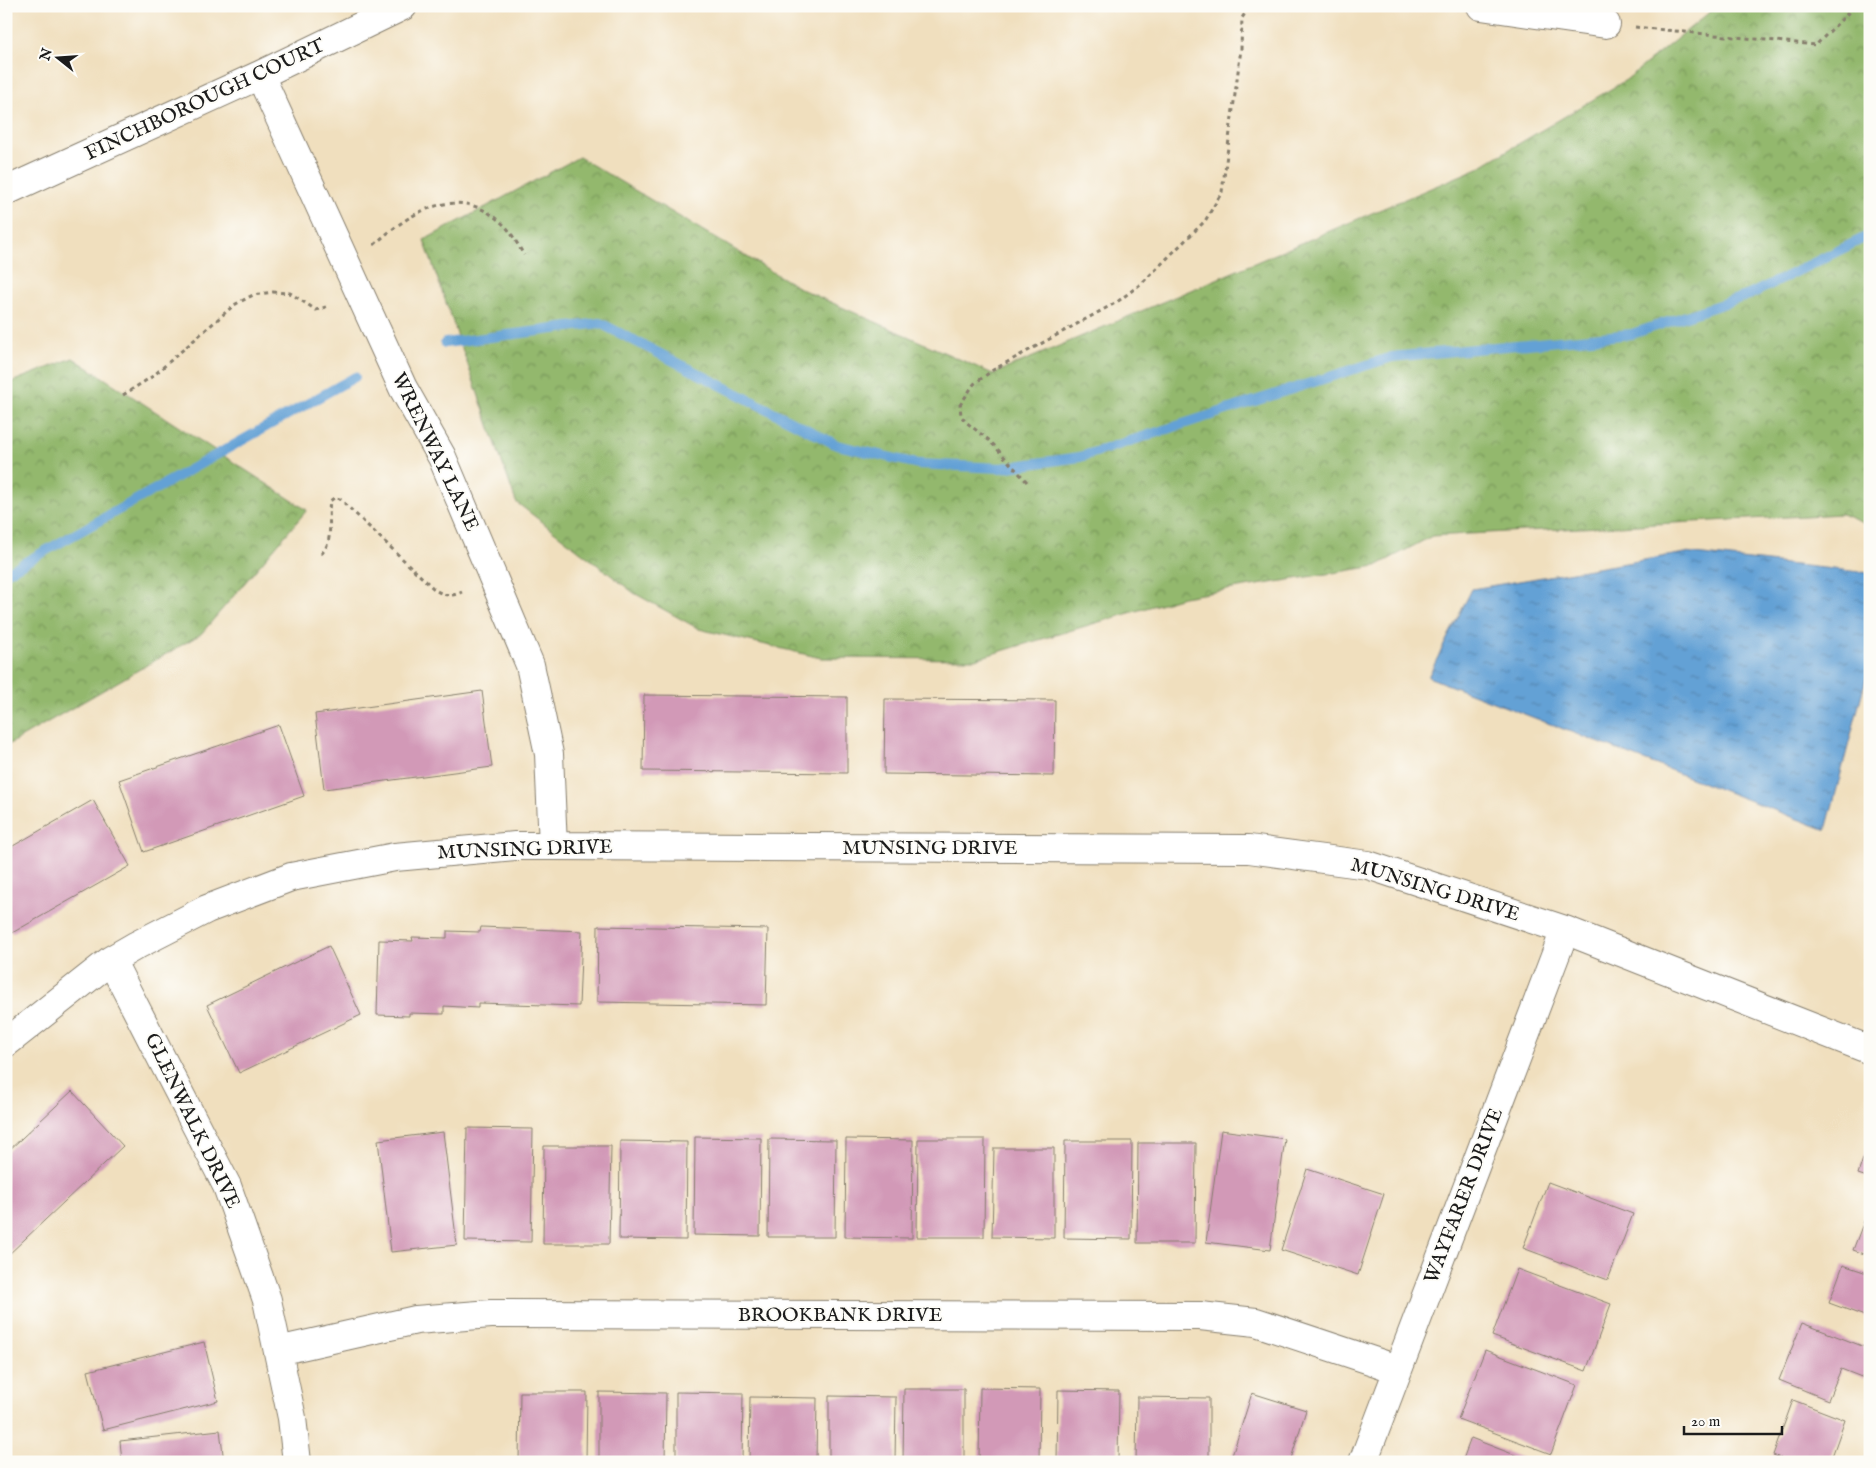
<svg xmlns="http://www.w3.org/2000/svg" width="1876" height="1468" viewBox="0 0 1876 1468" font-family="'IM FELL English',serif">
  <defs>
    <pattern id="forest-crowns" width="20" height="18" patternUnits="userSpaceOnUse" patternTransform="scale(1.25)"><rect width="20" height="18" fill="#93b86d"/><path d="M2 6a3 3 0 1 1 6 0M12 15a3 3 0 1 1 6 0" fill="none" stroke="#779559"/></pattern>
    <pattern id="water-ripples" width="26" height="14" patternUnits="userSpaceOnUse" patternTransform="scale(1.25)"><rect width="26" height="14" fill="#64a1d5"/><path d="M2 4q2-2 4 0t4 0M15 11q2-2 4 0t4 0" fill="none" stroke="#5282ac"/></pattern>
  </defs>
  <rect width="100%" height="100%" fill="#fdfcf7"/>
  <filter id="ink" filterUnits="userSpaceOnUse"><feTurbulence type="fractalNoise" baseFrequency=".02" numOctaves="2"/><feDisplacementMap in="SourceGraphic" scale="10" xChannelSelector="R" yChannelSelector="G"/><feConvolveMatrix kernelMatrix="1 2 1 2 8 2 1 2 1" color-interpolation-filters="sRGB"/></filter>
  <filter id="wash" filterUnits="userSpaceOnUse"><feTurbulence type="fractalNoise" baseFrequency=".0096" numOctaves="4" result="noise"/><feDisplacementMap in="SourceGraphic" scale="20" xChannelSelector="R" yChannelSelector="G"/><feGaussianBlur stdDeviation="1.12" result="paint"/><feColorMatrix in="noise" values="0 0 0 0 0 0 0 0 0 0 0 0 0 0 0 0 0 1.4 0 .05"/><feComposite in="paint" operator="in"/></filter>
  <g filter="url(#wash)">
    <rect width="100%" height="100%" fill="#f0dfbe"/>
    <path fill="url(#forest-crowns)" stroke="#586a44" d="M 1717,6 L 1870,6 L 1870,526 L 1842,514 L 1432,536 L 1376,566 L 1183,597 L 975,659 L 821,658 L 699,629 L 634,593 L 516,502 L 424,240 L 579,157 L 801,289 L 993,374 L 1478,168 L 1626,80 Z
      M 73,358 L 307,510 L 201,634 L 6,746 L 6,384 Z"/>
    <path fill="url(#water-ripples)" stroke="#405e78" d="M 1685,553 L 1870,573 L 1870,663 L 1826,830 L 1428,677 L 1472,589 Z"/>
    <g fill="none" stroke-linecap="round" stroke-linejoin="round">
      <path stroke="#64a1d5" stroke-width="10" d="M 445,343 L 600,323 L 837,445 L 918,464 L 1001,468 L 1080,457 L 1392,357 L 1632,334 L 1749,295 L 1870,235
        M 6,573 L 355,377"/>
    </g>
    <g id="blocks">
      <path fill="#d299b7" d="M 482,691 L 492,767 L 324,789 L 315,714 Z
        M 644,695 L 847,697 L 847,773 L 643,771 Z
        M 885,699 L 1055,700 L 1054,776 L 884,774 Z
        M 279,725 L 304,796 L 144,852 L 119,780 Z
        M 93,800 L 130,866 L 12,933 L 6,923 L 6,850 Z
        M 598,926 L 768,929 L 766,1005 L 597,1002 Z
        M 481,927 L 582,931 L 579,1006 L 478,1003 L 478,1008 L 444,1006 L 444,1014 L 409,1013 L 409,1016 L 377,1015 L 379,940 L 413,941 L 412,937 L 447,938 L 447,931 L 480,932 Z
        M 329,946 L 361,1015 L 239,1073 L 207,1005 Z
        M 72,1091 L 123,1146 L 6,1257 L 6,1153 Z
        M 467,1128 L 533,1129 L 531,1242 L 465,1241 Z
        M 1221,1130 L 1285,1139 L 1270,1250 L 1206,1242 Z
        M 443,1132 L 457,1245 L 391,1252 L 378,1140 Z
        M 695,1137 L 761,1138 L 760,1236 L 694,1235 Z
        M 769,1139 L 836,1140 L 835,1237 L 768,1237 Z
        M 846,1139 L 913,1140 L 912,1238 L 845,1237 Z
        M 918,1139 L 985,1139 L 984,1237 L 917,1237 Z
        M 620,1141 L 687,1142 L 686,1240 L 619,1239 Z
        M 1065,1141 L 1132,1141 L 1131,1239 L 1064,1238 Z
        M 1869,1141 L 1870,1141 L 1870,1178 L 1858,1174 Z
        M 1138,1143 L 1196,1143 L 1195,1243 L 1137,1243 Z
        M 544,1146 L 611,1146 L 609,1244 L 543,1244 Z
        M 994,1148 L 1054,1148 L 1054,1238 L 992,1237 Z
        M 1307,1169 L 1384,1194 L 1358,1275 L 1281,1250 Z
        M 1548,1182 L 1633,1214 L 1608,1280 L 1523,1248 Z
        M 1870,1205 L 1870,1256 L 1853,1250 Z
        M 1843,1265 L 1870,1274 L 1870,1318 L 1829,1303 Z
        M 1517,1269 L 1611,1304 L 1586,1371 L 1492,1336 Z
        M 1802,1323 L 1870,1349 L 1870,1363 L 1864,1378 L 1841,1369 L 1828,1400 L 1779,1380 Z
        M 204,1342 L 218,1401 L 103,1430 L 88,1371 Z
        M 1485,1350 L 1577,1385 L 1551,1454 L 1458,1419 Z
        M 980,1388 L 1040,1389 L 1039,1462 L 979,1462 Z
        M 904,1389 L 964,1389 L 964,1462 L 903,1462 Z
        M 1058,1390 L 1119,1391 L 1118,1462 L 1057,1462 Z
        M 520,1392 L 587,1392 L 586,1462 L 519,1462 Z
        M 599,1392 L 666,1393 L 665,1462 L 599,1462 Z
        M 676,1392 L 743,1393 L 742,1462 L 676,1462 Z
        M 1252,1393 L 1306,1410 L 1290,1462 L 1230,1462 Z
        M 829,1396 L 896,1397 L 895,1462 L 829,1462 Z
        M 750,1397 L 817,1398 L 816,1462 L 749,1462 Z
        M 1137,1397 L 1209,1398 L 1209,1462 L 1136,1462 Z
        M 1793,1400 L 1845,1420 L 1830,1462 L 1790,1462 L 1773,1455 Z
        M 220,1430 L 224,1462 L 122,1462 L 120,1441 Z
        M 1471,1438 L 1533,1462 L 1462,1462 Z"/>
    </g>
  </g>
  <g filter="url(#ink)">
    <use href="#blocks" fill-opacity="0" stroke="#867e6d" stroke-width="1"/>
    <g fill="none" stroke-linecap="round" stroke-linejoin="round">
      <defs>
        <path id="minor" d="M 1481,6 L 1606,24
          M 260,75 L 403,388 L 442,457 L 530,665 L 549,754 L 553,846
          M 6,191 L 260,75 L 403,6
          M 111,960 L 227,1186 L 267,1300 L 292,1418 L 297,1462
          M 6,1043 L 111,960 L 137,945 L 207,909 L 291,877 L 395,857 L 515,846 L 553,846 L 1249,849 L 1368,865 L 1565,930 L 1870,1050
          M 278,1351 L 416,1320 L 491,1314 L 1200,1316 L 1256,1322 L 1397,1369
          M 1363,1462 L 1565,930"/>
      </defs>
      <use href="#minor" stroke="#867e6d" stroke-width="30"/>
      <path stroke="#867e6d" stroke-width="3" stroke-dasharray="4 4" stroke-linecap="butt" d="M 1635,27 L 1816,45 L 1855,6
        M 374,245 C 413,209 461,182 505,226 C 513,234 518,246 524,255
        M 123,395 L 153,376 L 234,305 L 253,295 L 273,292 L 290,293 L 316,310 L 326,307
        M 1027,482 L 990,441 L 966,422 L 961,416 L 960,405 L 974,384 L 993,370 L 1117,302 L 1142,283 L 1205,221 L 1222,192 L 1241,49 L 1242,18 L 1250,6
        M 321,554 C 335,541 327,518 330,501 L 334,498 L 340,499 L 435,590 C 445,596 451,597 462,592"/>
      <use href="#minor" stroke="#fff" stroke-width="28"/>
    </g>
  </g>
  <g text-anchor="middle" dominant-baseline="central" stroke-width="4" stroke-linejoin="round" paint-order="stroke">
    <g font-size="20" fill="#1c1c1c" stroke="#fdfcf7">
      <text transform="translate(205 100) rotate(-25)">FINCHBOROUGH COURT</text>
      <text transform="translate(435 452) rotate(64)">WRENWAY LANE</text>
      <text x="930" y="848">MUNSING DRIVE</text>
      <text transform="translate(525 850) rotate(-2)">MUNSING DRIVE</text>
      <text transform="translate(1435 890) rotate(17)">MUNSING DRIVE</text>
      <text transform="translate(192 1121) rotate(64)">GLENWALK DRIVE</text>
      <text transform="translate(1464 1196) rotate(-69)">WAYFARER DRIVE</text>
      <text x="840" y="1315">BROOKBANK DRIVE</text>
    </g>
  </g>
  <rect width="1876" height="1468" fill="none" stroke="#fdfcf7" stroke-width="25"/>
  <g transform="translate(58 58) rotate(287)" stroke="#fdfcf7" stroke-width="4" paint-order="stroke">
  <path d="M0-4L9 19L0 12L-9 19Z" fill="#1c1c1c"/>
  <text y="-8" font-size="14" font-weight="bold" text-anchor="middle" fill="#1c1c1c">N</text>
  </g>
  <path d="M1684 1426v8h98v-8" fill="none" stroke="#1c1c1c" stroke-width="2.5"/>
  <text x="1691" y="1426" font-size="15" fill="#1c1c1c" stroke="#fdfcf7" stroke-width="4" paint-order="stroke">20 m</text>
</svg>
